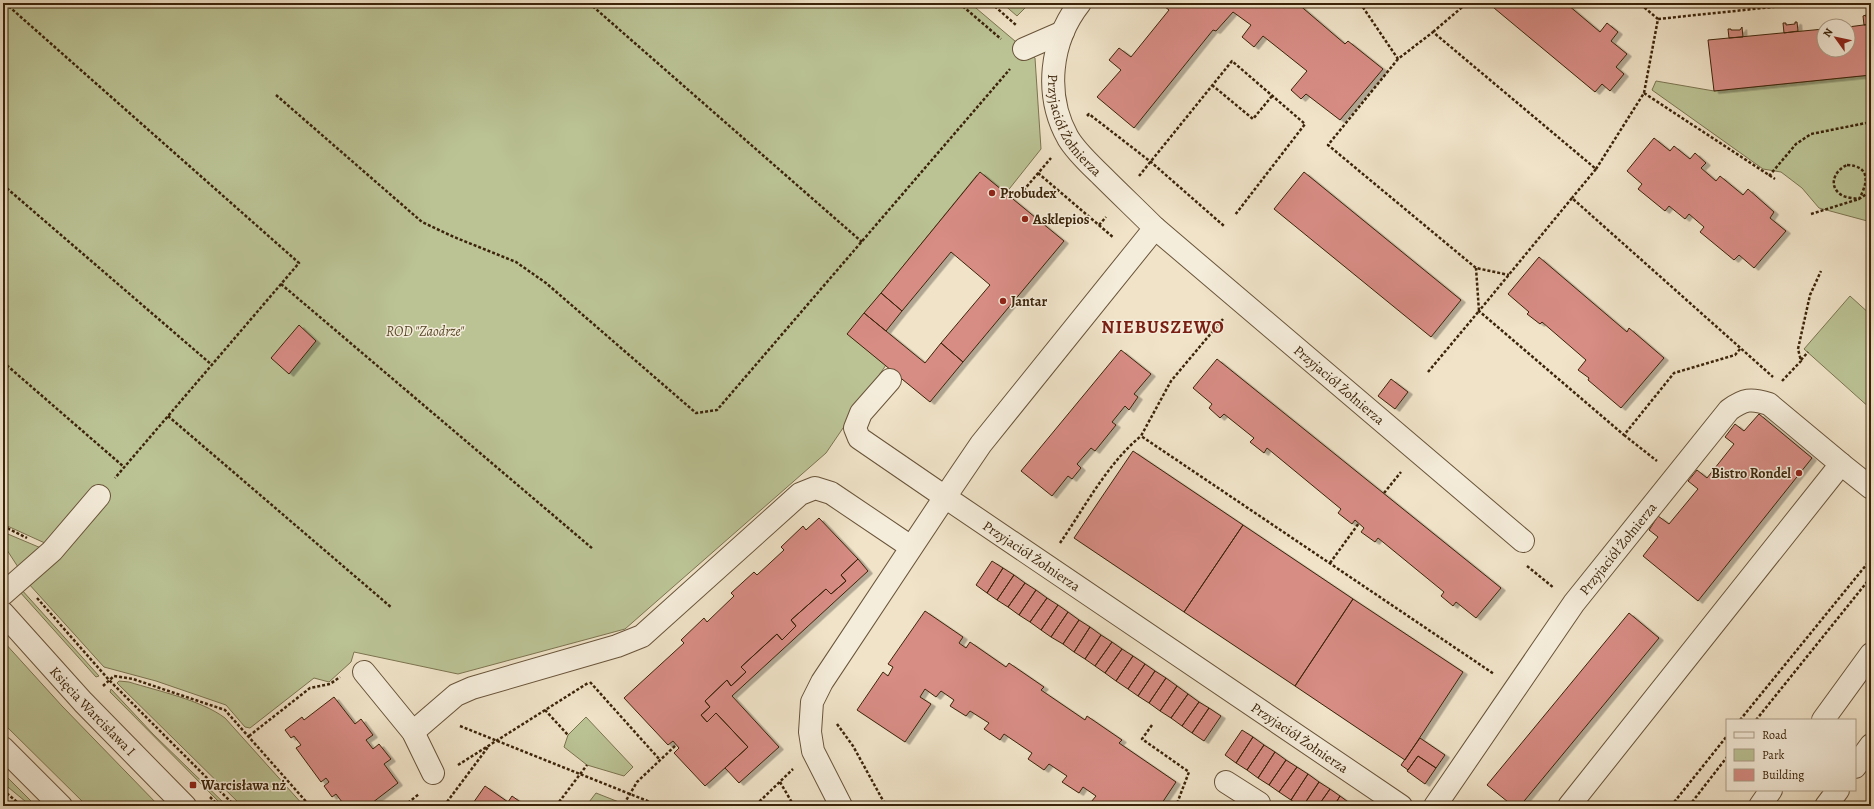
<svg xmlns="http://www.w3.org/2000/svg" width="1874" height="809" viewBox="0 0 1874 809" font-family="Alegreya,serif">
  <defs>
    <filter id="shadow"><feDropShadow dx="4.5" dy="2.5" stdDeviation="0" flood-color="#0004"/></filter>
  </defs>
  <rect width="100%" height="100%" fill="#f0e3c8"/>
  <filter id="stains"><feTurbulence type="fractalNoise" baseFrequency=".005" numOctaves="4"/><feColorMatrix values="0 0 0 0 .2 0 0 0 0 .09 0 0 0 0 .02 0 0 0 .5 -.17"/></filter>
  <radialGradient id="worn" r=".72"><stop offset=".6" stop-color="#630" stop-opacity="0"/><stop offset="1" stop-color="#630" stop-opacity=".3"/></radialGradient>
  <path fill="#bbc395" stroke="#7c7450" d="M 3,3 L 970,3 L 1035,58 L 1041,149 L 1006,193 L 977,175 L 848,334 L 886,365 L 826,453 L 625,629 L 458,674 L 354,652 L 351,662 L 329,682 L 314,678 L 250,728 L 245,727 L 226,705 L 156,681 L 104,667 L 28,583 L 47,544 L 3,524 Z
    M 1002,3 L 1030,3 L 1017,16 Z
    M 1871,75 L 1871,222 L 1819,208 L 1802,188 L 1781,172 L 1763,169 L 1652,90 L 1656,81 L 1714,91 Z
    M 1850,296 L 1871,315 L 1871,409 L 1804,349 Z
    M 3,532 L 41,548 L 18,567 L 3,544 Z
    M 21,589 L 99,676 L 96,677 L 19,591 Z
    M 3,641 L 62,706 L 159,806 L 87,806 L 3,723 Z
    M 119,681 L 129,682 C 158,691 201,700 225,718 L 304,806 L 242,806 L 117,683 Z
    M 111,689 L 153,734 L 227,806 L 223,806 L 110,692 Z
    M 586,717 L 633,767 L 624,776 L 587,765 L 564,747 L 568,735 Z
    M 3,773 L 36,806 L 31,806 L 3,783 Z
    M 596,793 L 629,806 L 586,806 Z"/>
  <path fill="#d78c84" stroke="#3c240a" filter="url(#shadow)" d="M 1160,3 L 1297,3 L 1345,44 L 1348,41 L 1383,69 L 1340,120 L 1306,94 L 1301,99 L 1291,90 L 1307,71 L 1263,36 L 1254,47 L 1242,37 L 1251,25 L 1233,12 L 1216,31 L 1213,30 L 1134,128 L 1097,97 L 1121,70 L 1109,60 L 1119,48 L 1131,57 L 1169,10 Z
    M 1488,3 L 1570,3 L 1568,5 L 1600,32 L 1607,23 L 1618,32 L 1611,41 L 1627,54 L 1616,67 L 1624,74 L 1610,91 L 1602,84 L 1595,92 Z
    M 1866,15 L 1866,17 L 1871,17 L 1871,24 L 1864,25 L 1863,16 Z
    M 1795,22 L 1797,22 L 1798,31 L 1784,33 L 1783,23 L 1786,23 L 1786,25 L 1795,24 Z
    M 1871,24 L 1871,75 L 1714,91 L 1708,40 L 1824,29 L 1824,50 L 1848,50 L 1848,27 Z
    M 1742,27 L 1743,37 L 1729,38 L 1728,29 L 1731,29 L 1731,30 L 1740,30 Z
    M 1654,138 L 1670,151 L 1674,146 L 1690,159 L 1695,153 L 1706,163 L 1701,168 L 1716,181 L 1720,176 L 1743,195 L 1748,189 L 1774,212 L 1770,218 L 1786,231 L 1754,268 L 1739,255 L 1734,260 L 1700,232 L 1704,227 L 1689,214 L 1685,219 L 1669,206 L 1665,211 L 1638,189 L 1642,184 L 1627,171 Z
    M 980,172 L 1064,241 L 963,362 L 941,343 L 990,285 L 951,252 L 902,311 L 881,293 Z
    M 1304,172 L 1461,300 L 1431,337 L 1274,209 Z
    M 1539,257 L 1627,332 L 1629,328 L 1664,358 L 1621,408 L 1588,380 L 1589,378 L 1578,370 L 1586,360 L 1542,322 L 1540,324 L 1527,314 L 1529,312 L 1508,294 Z
    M 881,293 L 902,311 L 886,331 L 864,313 Z
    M 864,313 L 925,363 L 941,343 L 963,362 L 930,402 L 847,334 Z
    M 299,325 L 316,341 L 289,374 L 271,358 Z
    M 1121,350 L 1151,374 L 1134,394 L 1138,397 L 1129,410 L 1125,406 L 1112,422 L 1116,425 L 1095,451 L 1091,448 L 1077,464 L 1081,468 L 1072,479 L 1068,476 L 1052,496 L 1021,471 Z
    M 1217,359 L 1501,588 L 1476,618 L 1456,602 L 1453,606 L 1441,596 L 1444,592 L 1378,538 L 1375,542 L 1361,532 L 1364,528 L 1355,520 L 1352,524 L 1338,513 L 1341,509 L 1267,448 L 1264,453 L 1250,442 L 1254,438 L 1224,414 L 1220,418 L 1209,408 L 1212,404 L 1193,388 Z
    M 1391,379 L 1408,392 L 1395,409 L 1378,396 Z
    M 1759,414 L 1812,458 L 1698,601 L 1643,556 L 1658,537 L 1649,530 L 1658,516 L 1669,524 L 1698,489 L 1688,481 L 1697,470 L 1707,478 L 1734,444 L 1725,437 L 1735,424 L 1744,431 Z
    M 1133,451 L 1243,525 L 1184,612 L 1074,538 Z
    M 819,518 L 858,559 L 841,575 L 846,581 L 831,594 L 826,589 L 791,620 L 796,626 L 782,640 L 777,634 L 741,667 L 746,672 L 731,686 L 727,680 L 705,701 L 710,707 L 701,715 L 707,722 L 716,713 L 748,747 L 705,786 L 674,753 L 679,748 L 673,741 L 668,745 L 624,698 L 684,643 L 681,640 L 704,618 L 707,622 L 734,596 L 731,593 L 754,572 L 757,575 L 784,550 L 781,547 L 803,526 L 806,530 Z
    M 1243,525 L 1353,599 L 1295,686 L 1184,612 Z
    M 858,559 L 868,571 L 732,696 L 779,747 L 739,783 L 725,768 L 748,747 L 716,713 L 707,722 L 701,715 L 710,707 L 705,701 L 727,680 L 731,686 L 746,672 L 741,667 L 777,634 L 782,640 L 796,626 L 791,620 L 826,589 L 831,594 L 846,581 L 841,575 Z
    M 992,561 L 1003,568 L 987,593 L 976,585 Z
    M 1003,568 L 1014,575 L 997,600 L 987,593 Z
    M 1014,575 L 1025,583 L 1008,607 L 997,600 Z
    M 1025,583 L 1036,590 L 1019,615 L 1008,607 Z
    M 1036,590 L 1047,598 L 1030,622 L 1019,615 Z
    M 1047,598 L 1058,605 L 1041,630 L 1030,622 Z
    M 1353,599 L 1463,672 L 1405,760 L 1295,686 Z
    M 1058,605 L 1068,612 L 1051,637 L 1041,630 Z
    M 925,611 L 963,637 L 959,643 L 966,648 L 970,642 L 1006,667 L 1009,663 L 1044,687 L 1041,690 L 1085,720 L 1087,716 L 1122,740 L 1119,743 L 1176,782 L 1160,806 L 1097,806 L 1091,802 L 1096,796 L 1083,787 L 1079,793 L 1062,782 L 1067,776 L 1049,764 L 1044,770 L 1028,759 L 1032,753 L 1004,734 L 1000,740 L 984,729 L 989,723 L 970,711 L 966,716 L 950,706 L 954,700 L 941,691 L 936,697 L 925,689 L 920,697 L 931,704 L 905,742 L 857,710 L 883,672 L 888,676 L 893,667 L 888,664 Z
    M 1068,612 L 1079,620 L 1063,644 L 1051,637 Z
    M 1629,613 L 1659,638 L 1520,806 L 1513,806 L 1487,785 Z
    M 1079,620 L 1090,627 L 1074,652 L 1063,644 Z
    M 1090,627 L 1101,635 L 1085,659 L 1074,652 Z
    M 1101,635 L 1112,642 L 1095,666 L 1085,659 Z
    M 1112,642 L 1122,649 L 1105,673 L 1095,666 Z
    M 1122,649 L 1133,656 L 1116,681 L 1105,673 Z
    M 1133,656 L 1145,664 L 1128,689 L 1116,681 Z
    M 1145,664 L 1155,671 L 1138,696 L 1128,689 Z
    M 1155,671 L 1166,678 L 1149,703 L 1138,696 Z
    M 1166,678 L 1177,686 L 1160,711 L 1149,703 Z
    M 1177,686 L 1188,694 L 1171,718 L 1160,711 Z
    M 1188,694 L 1199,702 L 1182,726 L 1171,718 Z
    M 334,697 L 355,724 L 361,719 L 373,735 L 366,740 L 373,749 L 379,744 L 391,759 L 384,764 L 398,783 L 368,806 L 345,806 L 336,794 L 332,797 L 324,786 L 329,782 L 326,778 L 321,782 L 296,748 L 301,745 L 294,736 L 291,738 L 285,730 L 302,717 L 304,720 Z
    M 1199,702 L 1209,708 L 1192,733 L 1182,726 Z
    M 1209,708 L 1221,716 L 1204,741 L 1192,733 Z
    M 1242,730 L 1253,737 L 1236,763 L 1225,755 Z
    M 1253,737 L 1264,745 L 1247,770 L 1236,763 Z
    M 1420,738 L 1445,755 L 1436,768 L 1418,756 L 1408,770 L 1401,765 Z
    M 1264,745 L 1275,752 L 1258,778 L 1247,770 Z
    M 1275,752 L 1286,760 L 1269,785 L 1258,778 Z
    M 1418,756 L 1436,768 L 1425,784 L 1407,771 Z
    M 1286,760 L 1297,767 L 1279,792 L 1269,785 Z
    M 1297,767 L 1308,774 L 1291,800 L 1279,792 Z
    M 1308,774 L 1319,782 L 1303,806 L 1300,806 L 1291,800 Z
    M 1319,782 L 1330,789 L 1318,806 L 1303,806 Z
    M 485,786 L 508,802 L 512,796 L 526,806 L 471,806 Z
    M 1330,789 L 1340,796 L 1334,806 L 1318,806 Z
    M 1340,796 L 1351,804 L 1350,806 L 1334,806 Z"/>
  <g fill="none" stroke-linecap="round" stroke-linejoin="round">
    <defs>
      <g id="minor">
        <path id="s1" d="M 1080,3 C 1050,41 1044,95 1068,138 C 1077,153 1091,165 1103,177 C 1120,194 1138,211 1155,228 L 981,444 L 945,497 L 1401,806"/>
        <path d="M 1024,49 L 1063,32"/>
        <path id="s2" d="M 1155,228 L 1523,541"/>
        <path d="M 3,594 L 52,551 L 99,496"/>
        <path id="s3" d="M 3,613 L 83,702 L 185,806"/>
        <path d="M 364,672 L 413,732 L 433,773"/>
        <path d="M 1823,720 L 1871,654"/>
        <path d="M 413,732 L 456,695 L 472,688 L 617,646 L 642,636 L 800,494 L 815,488 L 831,493 L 911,547"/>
        <path d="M 3,748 L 61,806"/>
        <path d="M 1855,767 L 1871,745"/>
        <path d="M 1226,782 L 1259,803 L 1257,806"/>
        <path d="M 841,806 L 813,751 L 810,732 L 812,702 L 822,682 L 945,497 L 859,438 L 855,428 L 861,413 L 890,380"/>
        <path id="s4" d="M 1435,806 L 1574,603 L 1729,410 C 1744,399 1751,398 1769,404 L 1841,464"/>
        <path d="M 1569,806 L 1841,464 L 1871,488"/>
        <path d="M 1760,806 L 1771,790"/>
        <path d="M 1826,806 L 1838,790"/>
      </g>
    </defs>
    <use href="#minor" stroke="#69543a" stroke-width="24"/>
    <path stroke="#3c240a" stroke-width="2.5" stroke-dasharray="3 2" stroke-linecap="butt" d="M 5,3 L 299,263 L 115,478
      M 589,3 L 862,242
      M 959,3 L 1001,39
      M 991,3 L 1016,25
      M 1360,3 L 1398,59 L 1433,32 L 1596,169 L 1572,198
      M 1658,19 L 1811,3
      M 1433,32 L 1467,3
      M 1398,59 L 1328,145 L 1476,268 L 1509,275
      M 1212,85 L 1253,119 L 1272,96
      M 1644,93 L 1775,179
      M 276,95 L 422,222 L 454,237 L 516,262 L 546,283 L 696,413 L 717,410 L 1010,69
      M 1087,116 L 1089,114 L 1151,162 L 1224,226
      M 1847,165 C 1871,166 1868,183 1859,199 C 1853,198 1845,198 1840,194 C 1828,185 1835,170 1847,165 Z
      M 1596,169 L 1644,93 L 1658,19 L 1639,3
      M 1038,173 L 1114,238
      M 1139,176 L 1232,61 L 1305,124 L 1235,215
      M 1769,176 L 1796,144 L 1811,134 L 1871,122
      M 3,185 L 212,365
      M 1017,198 L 1051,158
      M 1811,214 L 1859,199 L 1871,191
      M 1099,225 L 1106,217
      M 281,284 L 593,549
      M 1223,319 L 1171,381 L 1141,436 L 1494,674
      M 1740,349 L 1735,355 L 1674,373 L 1624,435 L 1479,311 L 1572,198 L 1773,377
      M 1801,360 L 1808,352
      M 3,362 L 124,467
      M 1428,372 L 1479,311 L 1476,268
      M 1782,381 L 1801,361 L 1798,349 L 1810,295 L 1821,271
      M 168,416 L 392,608
      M 1624,435 L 1657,461
      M 1384,493 L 1401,472
      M 3,526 L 27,538
      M 1060,543 C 1085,507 1107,464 1141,436
      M 1330,563 L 1359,523
      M 1527,566 L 1554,588
      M 37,598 L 109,680 L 235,806
      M 590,682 L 660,760
      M 103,686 L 114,676 L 133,679 L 225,710 L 310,806
      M 545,710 L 568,735
      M 1740,720 L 1871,559
      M 1756,720 L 1871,577
      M 837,724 L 853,746 L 886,806
      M 1152,725 L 1142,739 L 1189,772 L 1176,806
      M 460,726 L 660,806
      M 249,736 L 310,688 L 330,684 L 340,677
      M 458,765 L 588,683
      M 780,782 L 794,806
      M 3,790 L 17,802
      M 210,797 L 219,806
      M 624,804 L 637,782 L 676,745
      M 404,806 L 419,794
      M 444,806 L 488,747
      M 556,806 L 587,765
      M 757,806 L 760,801 L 793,769
      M 1671,806 L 1727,736
      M 1689,806 L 1727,757"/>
    <use href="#minor" stroke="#f5eddb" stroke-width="22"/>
  </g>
  <g fill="#8f2418" stroke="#f5eddb" stroke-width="1.5">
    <circle cx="992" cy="193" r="4"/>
    <circle cx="1025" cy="219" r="4"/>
    <circle cx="1003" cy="301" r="4"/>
    <circle cx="1799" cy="473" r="4"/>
    <rect x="189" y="781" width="8" height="8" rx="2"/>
  </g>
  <g text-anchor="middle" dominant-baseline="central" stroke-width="3" stroke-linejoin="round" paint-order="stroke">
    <g font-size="14" fill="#3c240a" stroke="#f5eddb">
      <text stroke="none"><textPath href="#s1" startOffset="134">Przyjaciół Żołnierza</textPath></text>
      <text stroke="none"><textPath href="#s2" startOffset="242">Przyjaciół Żołnierza</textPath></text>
      <text stroke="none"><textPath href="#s4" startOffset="316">Przyjaciół Żołnierza</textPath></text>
      <text stroke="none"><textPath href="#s1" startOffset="715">Przyjaciół Żołnierza</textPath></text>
      <text stroke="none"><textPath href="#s3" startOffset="133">Księcia Warcisława I</textPath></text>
      <text stroke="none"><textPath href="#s1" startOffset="1039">Przyjaciół Żołnierza</textPath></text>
    </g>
    <g font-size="14" font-weight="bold" fill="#3c240a" stroke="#f5eddb" text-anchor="start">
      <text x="1000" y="193">Probudex</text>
      <text x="1033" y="219">Asklepios</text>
      <text x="1011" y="301">Jantar</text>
      <text x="1791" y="473" text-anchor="end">Bistro Rondel</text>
      <text x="201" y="785">Warcisława nż</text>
    </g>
    <g font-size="14" font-style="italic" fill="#5c4c2d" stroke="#f5eddb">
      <text x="425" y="331">ROD "Zaodrze"</text>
    </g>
    <g font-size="18" font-weight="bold" letter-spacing="1" fill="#7a1f14" stroke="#f5eddb">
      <text x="1163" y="327">NIEBUSZEWO</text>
    </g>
  </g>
  <rect width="1874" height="809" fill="none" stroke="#f0e3c8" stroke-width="16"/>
  <rect x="4" y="4" width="1866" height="801" fill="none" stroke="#3c240a" stroke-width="2"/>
  <rect x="8" y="8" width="1858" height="793" fill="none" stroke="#3c240a"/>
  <rect x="1726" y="719" width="130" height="72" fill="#f5eddb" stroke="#ab9d87"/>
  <rect x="1734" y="732" width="20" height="6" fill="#f5eddb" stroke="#ab9d87"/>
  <text x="1762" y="739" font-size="12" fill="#3c240a">Road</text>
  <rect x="1734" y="749" width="20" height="12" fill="#bbc395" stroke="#ab9d87"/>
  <text x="1762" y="759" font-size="12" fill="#3c240a">Park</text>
  <rect x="1734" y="769" width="20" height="12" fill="#d78c84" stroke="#ab9d87"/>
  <text x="1762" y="779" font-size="12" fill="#3c240a">Building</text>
  <g transform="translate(1836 38) rotate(303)"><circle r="19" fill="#f5eddb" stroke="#ab9d87"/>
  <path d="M0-3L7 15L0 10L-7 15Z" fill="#8f2418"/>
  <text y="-6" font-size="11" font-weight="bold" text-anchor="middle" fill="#3c240a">N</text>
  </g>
  <rect width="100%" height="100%" filter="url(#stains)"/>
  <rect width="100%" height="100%" fill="url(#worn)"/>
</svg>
